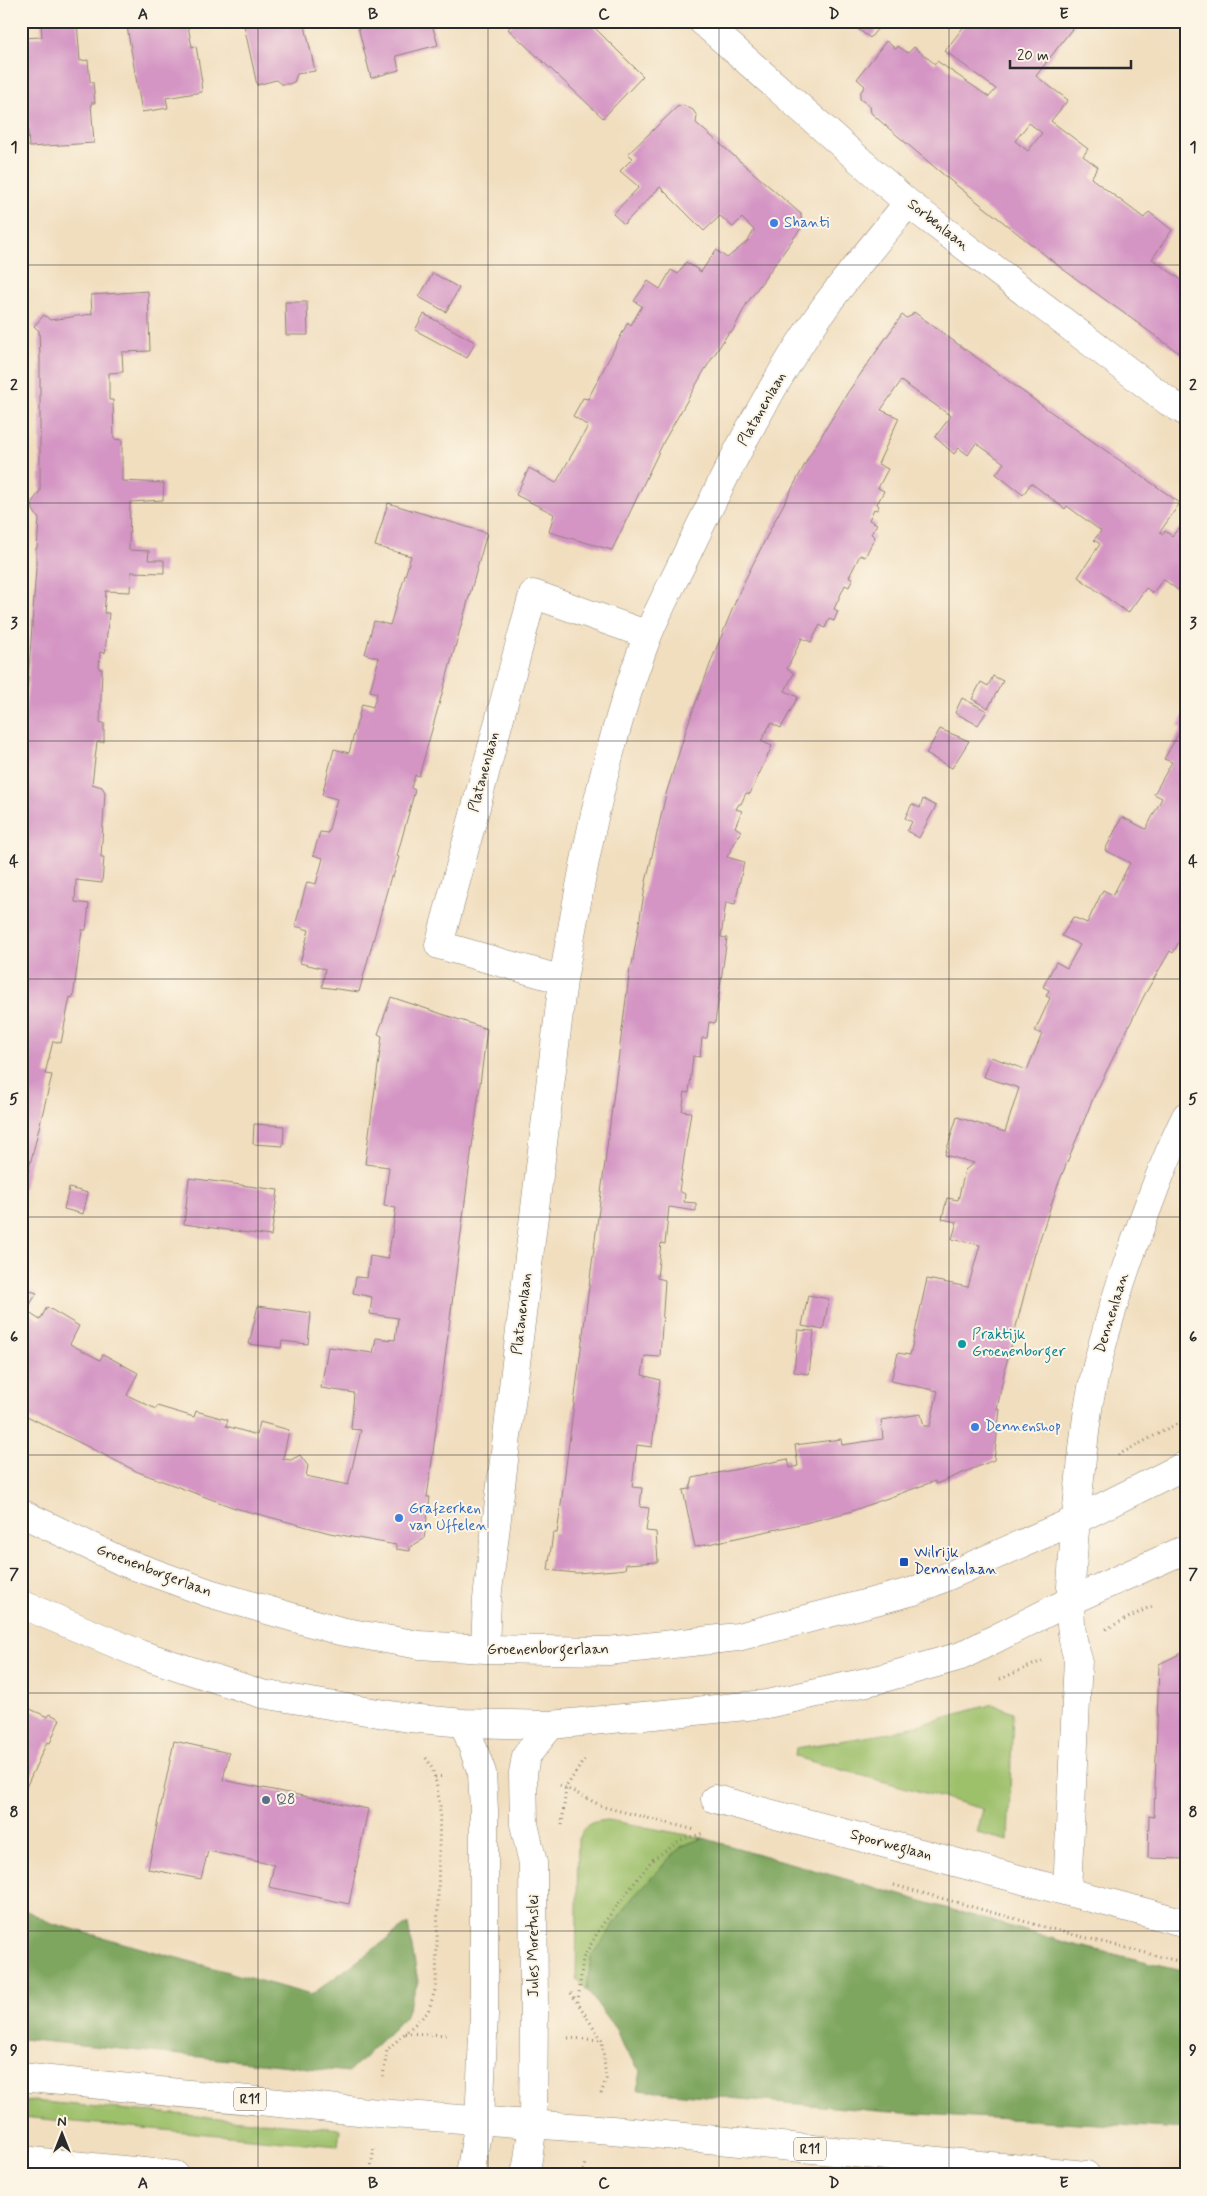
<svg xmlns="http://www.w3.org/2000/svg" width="1207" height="2196" viewBox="0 0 1207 2196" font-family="Mynerve,sans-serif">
  <rect width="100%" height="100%" fill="#fcf5e5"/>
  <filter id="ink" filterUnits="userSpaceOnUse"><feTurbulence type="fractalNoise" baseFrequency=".02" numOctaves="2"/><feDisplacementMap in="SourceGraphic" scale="10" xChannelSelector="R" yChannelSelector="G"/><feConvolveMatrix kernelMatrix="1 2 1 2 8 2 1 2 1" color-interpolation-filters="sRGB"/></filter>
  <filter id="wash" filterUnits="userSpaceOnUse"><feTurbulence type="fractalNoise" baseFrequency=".0096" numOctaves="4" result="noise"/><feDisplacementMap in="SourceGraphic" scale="20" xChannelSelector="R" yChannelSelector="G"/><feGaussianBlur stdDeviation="1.12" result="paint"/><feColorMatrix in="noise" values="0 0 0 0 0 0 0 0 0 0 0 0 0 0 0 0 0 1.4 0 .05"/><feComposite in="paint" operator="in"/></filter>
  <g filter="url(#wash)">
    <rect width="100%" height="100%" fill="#f1debf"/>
    <path fill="#9dc06a" stroke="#64764a" d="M 993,1704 L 1013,1712 L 1008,1841 L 977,1833 L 983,1809 L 795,1757 L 796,1748 L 890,1733 Z
      M 608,1820 L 703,1838 L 682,1846 L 667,1860 L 591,1958 L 587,1990 L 576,1979 L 578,1839 C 586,1823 590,1822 608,1820 Z
      M 21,2100 L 340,2129 L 338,2146 L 21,2117 Z"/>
    <path fill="#7ea65e" stroke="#546844" d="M 703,1838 L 1071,1944 L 1186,1971 L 1186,2129 L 902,2113 L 637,2090 L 641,2072 L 622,2046 L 617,2031 L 587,1990 L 591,1958 L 632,1898 L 682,1846 Z
      M 21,1908 L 51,1923 L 311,1995 L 408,1924 L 418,1982 L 405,2017 L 349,2072 L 21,2039 Z"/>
    <g id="blocks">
      <path fill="#d494c4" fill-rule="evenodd" d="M 41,21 L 77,21 L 80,61 L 88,60 L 90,82 L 93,82 L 95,103 L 91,103 L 94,143 L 29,147 L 21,38 L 42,37 Z
        M 126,21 L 187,21 L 192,47 L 196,46 L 202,82 L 201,83 L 202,92 L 166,98 L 168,108 L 142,112 Z
        M 243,21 L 304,21 L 315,71 L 297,74 L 294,82 L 289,84 L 281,84 L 276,80 L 257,85 Z
        M 363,21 L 444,21 L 444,22 L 432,25 L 438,45 L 396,56 L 399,70 L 371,78 L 357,23 Z
        M 516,21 L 588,21 L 643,76 L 603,118 L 508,29 Z
        M 864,21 L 884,21 L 870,38 L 858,29 Z
        M 968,21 L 1078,21 L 1036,76 L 1068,100 L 1051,121 L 1088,149 L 1083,156 L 1098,167 L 1091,178 L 1144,218 L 1149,212 L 1172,230 L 1152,259 L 1186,283 L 1184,291 L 1186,292 L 1186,358 L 1064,270 L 951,181 L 886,126 L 871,113 L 870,106 L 860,99 L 860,93 L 865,86 L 857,79 L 886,41 L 896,49 L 898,46 L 908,53 L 914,47 L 935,64 L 937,61 L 989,97 L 996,89 L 945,51 ZM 1029,123 L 1042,133 L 1028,151 L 1015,141 Z
        M 683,105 L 693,110 L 697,116 L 696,123 L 801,214 L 801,228 L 747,303 L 732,332 L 729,332 L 704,371 L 664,441 L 612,550 L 549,532 L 554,514 L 516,495 L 529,468 L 556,483 L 588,426 L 573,416 L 583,398 L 588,399 L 628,322 L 631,325 L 642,306 L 634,301 L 648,281 L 660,289 L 671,270 L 678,274 L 686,262 L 701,272 L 716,250 L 727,258 L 748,241 L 754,230 L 742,218 L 733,227 L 720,216 L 704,231 L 660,187 L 624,224 L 613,214 L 639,187 L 620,171 L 633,158 L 628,154 L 677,107 Z
        M 433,273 L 459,288 L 446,312 L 419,297 Z
        M 148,291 L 150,351 L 122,352 L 123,372 L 109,373 L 109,400 L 113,400 L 114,439 L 122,440 L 122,481 L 164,483 L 163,500 L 130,502 L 129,550 L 149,551 L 148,560 L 164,560 L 164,573 L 131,572 L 130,592 L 106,591 L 104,613 L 109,613 L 105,653 L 100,652 L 99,669 L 102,669 L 100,723 L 104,723 L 104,742 L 97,742 L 92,784 L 102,787 L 105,792 L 101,857 L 104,857 L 102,883 L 76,880 L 75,902 L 89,904 L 86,930 L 82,930 L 73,998 L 70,997 L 61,1043 L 53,1041 L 45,1074 L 52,1075 L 21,1201 L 21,744 L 28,683 L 36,568 L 36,548 L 37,548 L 39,519 L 33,510 L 32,502 L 40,491 L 40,358 L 39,331 L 34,326 L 44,315 L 50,320 L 92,314 L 91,295 Z
        M 285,302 L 307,302 L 308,335 L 286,335 Z
        M 914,312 L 1044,407 L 1180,503 L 1160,532 L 1163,534 L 1165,531 L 1172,536 L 1179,528 L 1186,532 L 1186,586 L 1183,584 L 1178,590 L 1163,579 L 1153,593 L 1146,588 L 1128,613 L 1078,577 L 1100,544 L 1094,540 L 1101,531 L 1067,506 L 1065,509 L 1031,483 L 1023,495 L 996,474 L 1004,463 L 976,443 L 968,455 L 959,448 L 954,454 L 935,437 L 951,416 L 901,381 L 881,410 L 899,418 L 878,464 L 888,469 L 878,488 L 884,491 L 877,504 L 879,506 L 877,510 L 874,509 L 869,520 L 877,524 L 871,534 L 875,537 L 865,557 L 860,555 L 849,577 L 853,578 L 849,587 L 845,585 L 834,609 L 838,611 L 834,621 L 829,619 L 825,628 L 820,625 L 811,642 L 802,638 L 787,669 L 794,673 L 785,691 L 798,697 L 781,728 L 771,723 L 761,741 L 772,746 L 750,794 L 746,793 L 741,804 L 739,804 L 736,809 L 742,811 L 735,827 L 741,831 L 727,857 L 744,862 L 735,904 L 726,902 L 721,937 L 727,938 L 715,1023 L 709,1022 L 707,1038 L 702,1038 L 700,1057 L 693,1056 L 689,1093 L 685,1092 L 682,1111 L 691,1112 L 679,1191 L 685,1194 L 684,1202 L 696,1203 L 696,1211 L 669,1207 L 665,1244 L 661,1243 L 657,1278 L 665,1280 L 660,1357 L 645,1356 L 642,1375 L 660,1380 L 652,1447 L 637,1445 L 632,1487 L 642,1488 L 640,1507 L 649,1508 L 646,1531 L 656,1532 L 658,1562 L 626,1564 L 625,1569 L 616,1570 L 576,1573 L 548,1570 L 553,1533 L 557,1533 L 559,1520 L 630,968 L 632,965 L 646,882 L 666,794 L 688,724 L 714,654 L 741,588 L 773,524 L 811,453 L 848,392 L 902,315 L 906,318 L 911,316 Z
        M 424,314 L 475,342 L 467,358 L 415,330 Z
        M 388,503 L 487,533 L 419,776 L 415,775 L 411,788 L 415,790 L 397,856 L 399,857 L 393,877 L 391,876 L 359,992 L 322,987 L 325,969 L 300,963 L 309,930 L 295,926 L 307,882 L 316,884 L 323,858 L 313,855 L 320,832 L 328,833 L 337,799 L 322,795 L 334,749 L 349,753 L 362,704 L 373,707 L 377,693 L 370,691 L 379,658 L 365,654 L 374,621 L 390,625 L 411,556 L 375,546 Z
        M 993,676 L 1003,681 L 988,708 L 972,699 L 981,682 L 988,686 Z
        M 962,698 L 987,711 L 978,725 L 955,713 Z
        M 1186,710 L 1186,924 L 1180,934 L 1182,936 L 1173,953 L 1170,951 L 1145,994 L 1094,1096 L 1057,1187 L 1034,1257 L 1004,1373 L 997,1409 L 1000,1410 L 994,1460 L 936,1484 L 935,1481 L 849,1512 L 805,1523 L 695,1547 L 683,1490 L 690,1489 L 693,1478 L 788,1459 L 790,1468 L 798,1466 L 795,1445 L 841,1439 L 842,1445 L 883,1439 L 881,1420 L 921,1414 L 924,1426 L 930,1426 L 938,1391 L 891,1381 L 898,1353 L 910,1355 L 927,1279 L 968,1287 L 980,1245 L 952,1239 L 957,1222 L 942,1219 L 947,1198 L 958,1200 L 965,1170 L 974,1163 L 945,1155 L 957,1117 L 1005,1132 L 1019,1088 L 984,1077 L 991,1057 L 1027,1070 L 1042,1034 L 1035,1031 L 1050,998 L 1046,996 L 1049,990 L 1043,987 L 1056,962 L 1067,968 L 1080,945 L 1062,936 L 1073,917 L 1087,923 L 1103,890 L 1113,895 L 1130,863 L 1105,850 L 1122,817 L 1146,829 L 1162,798 L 1154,794 L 1172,762 L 1164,759 L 1182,728 L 1178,726 Z
        M 940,729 L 969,741 L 952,768 L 926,754 Z
        M 923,799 L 936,806 L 919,838 L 907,831 L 912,822 L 905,818 L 912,804 L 920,808 Z
        M 391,997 L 487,1029 L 430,1476 L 427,1497 L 430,1497 L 424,1539 L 410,1547 L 410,1551 L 396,1549 L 396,1545 L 330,1533 L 235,1508 L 138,1472 L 21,1413 L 21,1288 L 37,1293 L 26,1311 L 40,1320 L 47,1307 L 79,1326 L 70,1344 L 100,1360 L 103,1354 L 138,1373 L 127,1395 L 156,1409 L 157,1406 L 194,1417 L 196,1411 L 228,1420 L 226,1426 L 257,1435 L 260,1422 L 289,1430 L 283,1459 L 291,1460 L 300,1455 L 308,1466 L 306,1476 L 348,1485 L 361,1430 L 351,1429 L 354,1393 L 321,1388 L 328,1347 L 373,1353 L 376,1338 L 395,1340 L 398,1318 L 370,1314 L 372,1297 L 353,1293 L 356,1277 L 367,1278 L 370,1256 L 388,1259 L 396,1208 L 384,1206 L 389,1167 L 365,1164 L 382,1036 L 378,1034 Z
        M 254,1124 L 284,1126 L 283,1146 L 253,1144 Z
        M 189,1178 L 278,1190 L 271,1236 L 184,1224 Z
        M 69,1188 L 88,1193 L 83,1214 L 64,1209 Z
        M 808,1295 L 829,1299 L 823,1330 L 802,1326 Z
        M 258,1306 L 311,1313 L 308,1344 L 282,1341 L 281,1348 L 249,1344 Z
        M 798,1330 L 814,1331 L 809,1374 L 794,1372 Z
        M 1186,1651 L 1186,1859 L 1148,1858 L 1149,1816 L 1154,1817 L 1159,1664 Z
        M 21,1705 L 48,1717 L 50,1714 L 60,1719 L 50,1743 L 47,1742 L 21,1798 Z
        M 174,1741 L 229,1753 L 223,1780 L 368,1809 L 349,1904 L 269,1887 L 274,1865 L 208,1851 L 201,1879 L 148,1869 Z"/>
    </g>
  </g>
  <g filter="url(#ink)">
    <use href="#blocks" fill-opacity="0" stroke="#8e8475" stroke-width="1"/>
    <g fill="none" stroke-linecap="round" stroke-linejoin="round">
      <defs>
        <path id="minor" d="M 702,21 L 908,203 L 1169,402 L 1186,412
          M 563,980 L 439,945 L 533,594 L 648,635
          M 21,1513 L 121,1561 L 209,1593 L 340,1631 L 419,1645 L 485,1649 L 608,1651 L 738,1637 L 914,1591 L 1076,1520 L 1186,1465
          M 21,1604 L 140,1654 L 262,1694 L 409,1718 L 464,1723 L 551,1725 L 767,1704 L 880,1679 L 961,1656 L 1070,1601 L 1186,1549
          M 485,1649 L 487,1599 L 563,980 C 583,864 605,745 648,635 C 660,605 677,575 691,545 C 731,462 773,379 827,304 C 853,269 881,236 908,203
          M 464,1723 L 482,1773 L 484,1810 L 484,2015 L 479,2121 L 470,2175
          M 715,1799 L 1186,1923
          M 1067,1891 L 1078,1659 C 1065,1622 1072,1580 1074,1542 C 1078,1496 1082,1449 1089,1403 C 1100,1343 1119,1285 1140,1228 C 1154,1190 1168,1152 1186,1116
          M 524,2175 L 527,2166 L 533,2124 L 534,2012 L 533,1863 L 524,1824 L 523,1773 L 526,1756 L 551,1725"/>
        <path id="highway" d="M 21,2077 L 378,2113 L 612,2130 L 1086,2175
          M 21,2160 L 175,2175"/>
      </defs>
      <use href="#minor" stroke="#8e8475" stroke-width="29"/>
      <use href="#highway" stroke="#8e8475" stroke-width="29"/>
      <path stroke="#8e8475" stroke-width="3" stroke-dasharray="1 4" stroke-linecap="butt" d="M 1118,1455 L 1186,1419
        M 1106,1629 L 1154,1605
        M 1000,1679 L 1042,1661
        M 435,1777 L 445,1776
        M 560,1785 L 604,1807 L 695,1830
        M 562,1825 L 566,1787 L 586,1757
        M 894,1885 L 1059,1931 L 1186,1963
        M 571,1993 L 602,2040 L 606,2079 L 601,2094
        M 578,2002 L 583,1958 L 602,1925 L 652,1860 L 683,1839 L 704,1833
        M 405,2033 L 449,2035
        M 568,2038 L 601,2040
        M 383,2077 L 387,2050 L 428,2012 L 436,1987 L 440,1806 C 437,1790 436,1768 424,1756
        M 370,2175 L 374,2148
        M 582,2175 L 585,2163"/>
      <use href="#minor" stroke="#fff" stroke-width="28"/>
      <use href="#highway" stroke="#fff" stroke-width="28"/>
    </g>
  </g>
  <path fill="none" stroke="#2b2b2b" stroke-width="1" stroke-opacity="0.55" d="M 258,21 L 258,2175M 488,21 L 488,2175M 719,21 L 719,2175M 949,21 L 949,2175M 21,265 L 1186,265M 21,503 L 1186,503M 21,741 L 1186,741M 21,979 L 1186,979M 21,1217 L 1186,1217M 21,1455 L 1186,1455M 21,1693 L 1186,1693M 21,1931 L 1186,1931"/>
  <g fill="#3f7fe0" stroke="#fcf5e5" stroke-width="2">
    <circle cx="774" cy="223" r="5"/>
    <circle cx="975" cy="1427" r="5"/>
    <circle cx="399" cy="1518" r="5"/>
  </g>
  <circle fill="#0f9aa8" stroke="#fcf5e5" stroke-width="2" cx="962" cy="1344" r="5"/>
  <rect fill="#1a4fb4" stroke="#fcf5e5" stroke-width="2" x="899" y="1557" width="10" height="10" rx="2.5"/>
  <circle fill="#5c6f8a" stroke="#fcf5e5" stroke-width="2" cx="266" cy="1800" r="5"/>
  <g text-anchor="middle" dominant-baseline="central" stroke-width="4" stroke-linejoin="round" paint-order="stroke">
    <g fill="#fcf5e5" stroke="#6a6863" stroke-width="1">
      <rect x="234" y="2087.5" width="32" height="23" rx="4"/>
      <rect x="794" y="2137.5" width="32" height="23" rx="4"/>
    </g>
    <g font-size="14" font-weight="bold" fill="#2b2b2b">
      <text x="250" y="2099">R11</text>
      <text x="810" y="2149">R11</text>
    </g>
    <g font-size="15" fill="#366cbe" stroke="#fcf5e5" text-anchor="start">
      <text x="784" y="223">Shanti</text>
      <text x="985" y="1427">Dennenshop</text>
      <text x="409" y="1509">Grafzerken<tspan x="409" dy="17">van Uffelen</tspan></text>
    </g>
    <g font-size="15" fill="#2b2b2b" stroke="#fcf5e5">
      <text transform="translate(938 225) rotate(38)">Sorbenlaan</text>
      <text transform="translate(762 409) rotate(-60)">Platanenlaan</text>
      <text transform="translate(484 772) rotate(-75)">Platanenlaan</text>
      <text transform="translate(1112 1313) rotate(-73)">Dennenlaan</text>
      <text transform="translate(522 1314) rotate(-83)">Platanenlaan</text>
      <text transform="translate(154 1571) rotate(21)">Groenenborgerlaan</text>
      <text x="548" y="1650">Groenenborgerlaan</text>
      <text transform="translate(891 1845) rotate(15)">Spoorweglaan</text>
      <text transform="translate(534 1946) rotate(-90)">Jules Moretuslei</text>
    </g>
    <g font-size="15" fill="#0d838f" stroke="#fcf5e5" text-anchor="start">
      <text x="972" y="1335">Praktijk<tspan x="972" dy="17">Groenenborger</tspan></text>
    </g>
    <g font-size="15" fill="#164399" stroke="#fcf5e5" text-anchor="start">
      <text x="914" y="1553">Wilrijk<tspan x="914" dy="17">Dennenlaan</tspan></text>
    </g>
    <g font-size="15" fill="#4e5e75" stroke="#fcf5e5" text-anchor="start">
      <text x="276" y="1800">Q8</text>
    </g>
  </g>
  <rect width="1207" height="2196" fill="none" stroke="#fcf5e5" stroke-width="55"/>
  <g transform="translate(62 2134)" stroke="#fcf5e5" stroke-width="4" paint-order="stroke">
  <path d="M0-4L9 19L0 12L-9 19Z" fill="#2b2b2b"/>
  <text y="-8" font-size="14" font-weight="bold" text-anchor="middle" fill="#2b2b2b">N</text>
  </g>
  <path d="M1010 60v8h121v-8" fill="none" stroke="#2b2b2b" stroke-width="2.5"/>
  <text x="1017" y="60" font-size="15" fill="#2b2b2b" stroke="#fcf5e5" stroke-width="4" paint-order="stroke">20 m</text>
  <rect x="28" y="28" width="1152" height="2140" fill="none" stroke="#2b2b2b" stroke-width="2"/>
  <g font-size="16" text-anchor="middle" font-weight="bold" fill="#2b2b2b">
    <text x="143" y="19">A</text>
    <text x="373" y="19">B</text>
    <text x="604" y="19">C</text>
    <text x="834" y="19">D</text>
    <text x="1064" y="19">E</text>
    <text x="14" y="152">1</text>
    <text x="1193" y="152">1</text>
    <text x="14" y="390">2</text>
    <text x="1193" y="390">2</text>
    <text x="14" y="628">3</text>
    <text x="1193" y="628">3</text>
    <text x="14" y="866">4</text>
    <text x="1193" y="866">4</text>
    <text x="14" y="1104">5</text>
    <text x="1193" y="1104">5</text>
    <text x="14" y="1342">6</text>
    <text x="1193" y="1342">6</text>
    <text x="14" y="1579">7</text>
    <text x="1193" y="1579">7</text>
    <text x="14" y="1817">8</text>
    <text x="1193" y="1817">8</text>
    <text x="14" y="2055">9</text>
    <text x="1193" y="2055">9</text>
    <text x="143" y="2188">A</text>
    <text x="373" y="2188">B</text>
    <text x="604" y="2188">C</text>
    <text x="834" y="2188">D</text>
    <text x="1064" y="2188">E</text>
  </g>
</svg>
